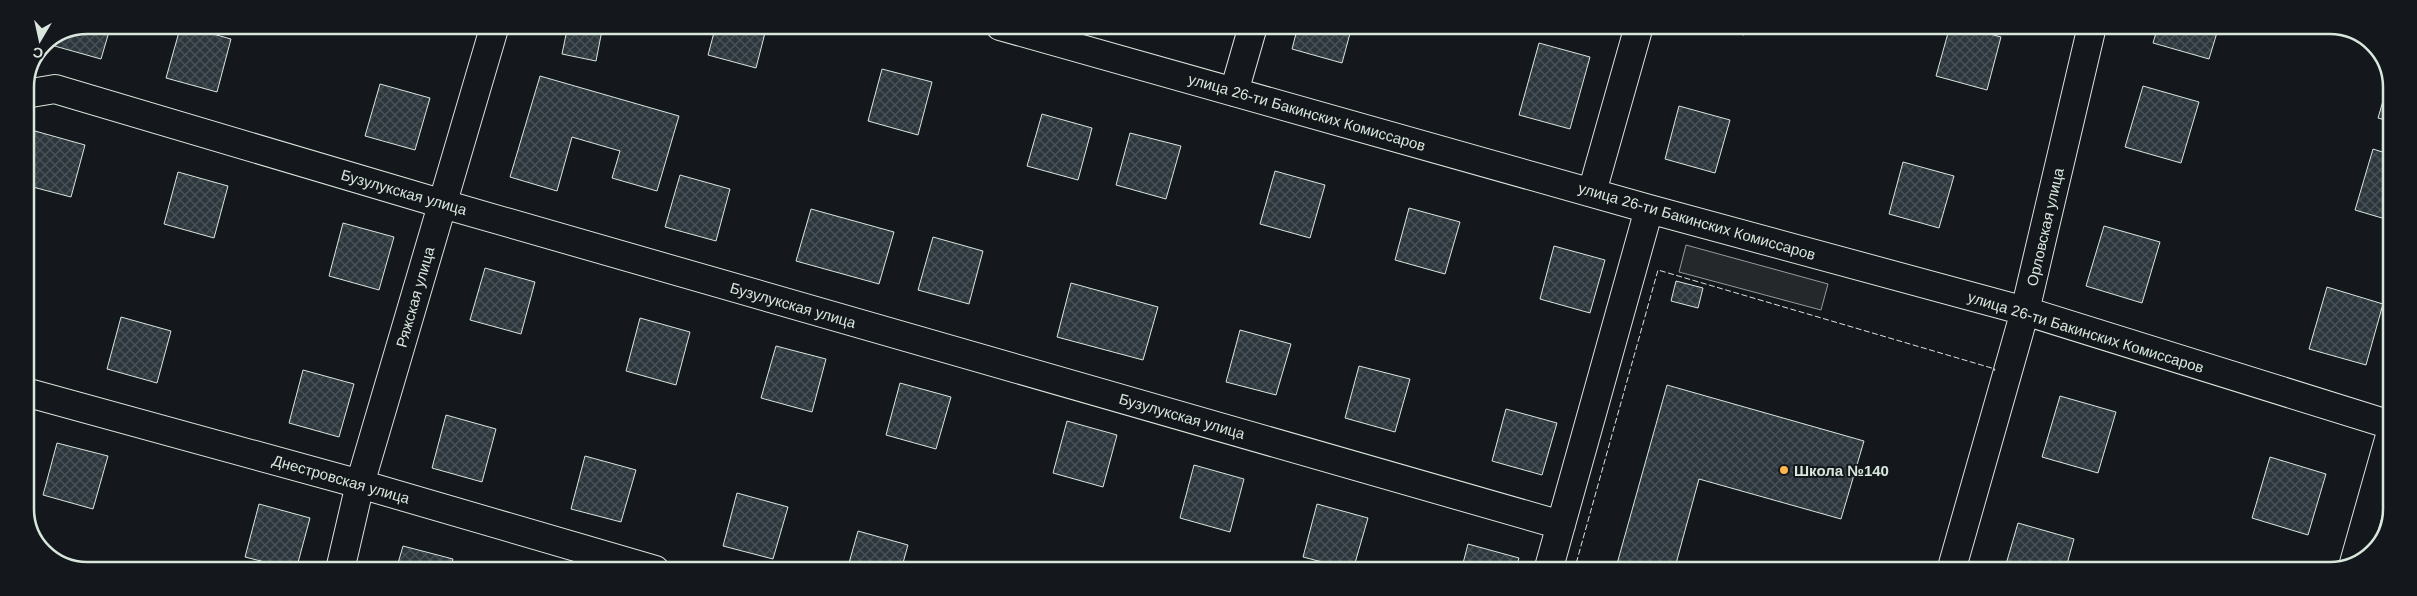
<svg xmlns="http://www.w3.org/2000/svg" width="2417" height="596" viewBox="0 0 2417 596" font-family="Helvetica,sans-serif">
  <defs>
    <pattern id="building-cross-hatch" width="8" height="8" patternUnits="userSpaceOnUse" patternTransform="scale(1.25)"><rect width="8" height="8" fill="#2c363c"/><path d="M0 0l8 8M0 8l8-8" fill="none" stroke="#4a5358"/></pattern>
  </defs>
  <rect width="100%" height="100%" fill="#14181c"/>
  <path fill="#24282b" stroke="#939e99" d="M 1686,245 L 1828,284 L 1821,310 L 1679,272 Z"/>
  <path fill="url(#building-cross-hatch)" stroke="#d8e6dc" d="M 87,25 L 111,25 L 101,59 L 51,45 L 53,39 Z
    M 181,25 L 231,39 L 217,92 L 166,78 Z
    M 568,25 L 603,25 L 596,61 L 562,54 Z
    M 716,25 L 767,25 L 756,68 L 708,55 Z
    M 1298,26 L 1352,26 L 1342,63 L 1292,49 Z
    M 1711,26 L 1746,26 L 1744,35 Z
    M 1950,26 L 1960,26 L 2001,37 L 1987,90 L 1936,76 Z
    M 2158,26 L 2219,26 L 2209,59 L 2153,43 Z
    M 1539,43 L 1590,57 L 1570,129 L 1519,115 Z
    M 882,69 L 932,82 L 918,135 L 868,121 Z
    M 540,76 L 679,116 L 657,191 L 612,178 L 620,151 L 572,137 L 557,191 L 510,177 Z
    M 2390,77 L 2392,82 L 2392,122 L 2378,118 Z
    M 380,84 L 430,98 L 415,150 L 365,136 Z
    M 2143,86 L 2199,102 L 2181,163 L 2125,147 Z
    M 1679,106 L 1730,120 L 1715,173 L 1665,159 Z
    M 1042,114 L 1092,128 L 1078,180 L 1027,166 Z
    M 35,131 L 85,145 L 71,197 L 25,185 L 25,166 Z
    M 1130,133 L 1181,146 L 1166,199 L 1116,185 Z
    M 2373,149 L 2392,155 L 2392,221 L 2355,210 Z
    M 1903,162 L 1954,176 L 1939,228 L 1889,214 Z
    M 1275,171 L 1325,185 L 1310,238 L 1260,224 Z
    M 178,172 L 228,186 L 214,238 L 164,224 Z
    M 680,175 L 730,189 L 716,241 L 665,227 Z
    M 1409,208 L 1460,222 L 1445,274 L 1395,260 Z
    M 811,209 L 894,232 L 879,284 L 796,261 Z
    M 343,223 L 394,237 L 379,290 L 329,276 Z
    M 2104,226 L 2160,242 L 2142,303 L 2086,286 Z
    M 933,237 L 983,251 L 969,304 L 918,290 Z
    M 1554,246 L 1605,260 L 1590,313 L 1540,299 Z
    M 485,268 L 535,282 L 521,334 L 470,320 Z
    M 1676,281 L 1703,288 L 1698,308 L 1671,301 Z
    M 1071,283 L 1158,307 L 1143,360 L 1057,337 Z
    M 2327,287 L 2383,304 L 2366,365 L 2309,349 Z
    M 121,317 L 171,331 L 157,383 L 107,369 Z
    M 640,318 L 690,332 L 676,385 L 626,371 Z
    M 1240,330 L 1291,344 L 1276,395 L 1226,382 Z
    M 776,346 L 826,359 L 812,412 L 761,398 Z
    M 1359,366 L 1410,379 L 1395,432 L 1345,418 Z
    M 303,370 L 354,384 L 339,437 L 289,423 Z
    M 900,383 L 951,397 L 936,449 L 886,435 Z
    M 1667,385 L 1864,441 L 1841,519 L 1699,479 L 1674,571 L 1615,571 Z
    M 2060,396 L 2116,412 L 2098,473 L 2042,457 Z
    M 1506,409 L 1557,423 L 1542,475 L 1492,461 Z
    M 446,415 L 496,429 L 482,482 L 432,468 Z
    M 1067,421 L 1117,435 L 1103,487 L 1053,473 Z
    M 57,443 L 108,456 L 93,509 L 43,495 Z
    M 585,456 L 636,470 L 621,522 L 571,509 Z
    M 2270,457 L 2326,474 L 2308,535 L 2252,518 Z
    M 1194,465 L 1244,479 L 1230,532 L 1180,518 Z
    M 737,493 L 788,507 L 773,559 L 723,546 Z
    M 259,504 L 310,518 L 296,570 L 245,557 Z
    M 1317,504 L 1368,518 L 1353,570 L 1303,557 Z
    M 2018,523 L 2074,539 L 2065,571 L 2004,571 Z
    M 858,531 L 908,545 L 901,570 L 847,570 Z
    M 1468,544 L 1519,558 L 1515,571 L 1461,571 Z
    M 403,546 L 453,559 L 450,570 L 396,570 Z"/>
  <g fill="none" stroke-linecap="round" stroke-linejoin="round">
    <defs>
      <path id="street" d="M 1000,26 L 1649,209 L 2025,311 L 2391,425
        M 1234,92 L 1253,26
        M 25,94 L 55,89 L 443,204 L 1561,525
        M 1592,192 L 1639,26
        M 25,392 L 360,484 L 655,570
        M 2354,563 L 2391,432
        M 340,570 L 360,484 L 495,25
        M 1548,571 L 1649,209
        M 1951,571 L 2025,311 L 2092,26"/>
    </defs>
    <use href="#street" stroke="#d8e6dc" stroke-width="30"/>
    <use href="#street" stroke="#14181c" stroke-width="28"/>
    <path stroke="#d8e6dc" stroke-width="1" stroke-dasharray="6 2.5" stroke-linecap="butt" d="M 1574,571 L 1658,270 L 1995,369 L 1994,371"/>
  </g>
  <circle fill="#ffb74d" stroke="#14181c" stroke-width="2" cx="1784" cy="470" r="5"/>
  <g text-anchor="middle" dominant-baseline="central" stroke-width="4" stroke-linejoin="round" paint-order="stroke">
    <g font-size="15" fill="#d8e6dc" stroke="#14181c">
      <text transform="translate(1307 112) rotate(16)">улица 26-ти Бакинских Комиссаров</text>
      <text transform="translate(404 192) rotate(16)">Бузулукская улица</text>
      <text transform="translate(1697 221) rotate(16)">улица 26-ти Бакинских Комиссаров</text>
      <text transform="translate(2045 227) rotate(-77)">Орловская улица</text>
      <text transform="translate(415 297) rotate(-74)">Ряжская улица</text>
      <text transform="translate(793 305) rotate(16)">Бузулукская улица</text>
      <text transform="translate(2086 332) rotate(17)">улица 26-ти Бакинских Комиссаров</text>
      <text transform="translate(1182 416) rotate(16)">Бузулукская улица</text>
      <text transform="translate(341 479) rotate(16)">Днестровская улица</text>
    </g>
    <g font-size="15" font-weight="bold" fill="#d8e6dc" stroke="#14181c" text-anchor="start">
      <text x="1794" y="470">Школа №140</text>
    </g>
  </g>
  <path d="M0 0H2417V596H0ZM87 34H2330A53 53 0 0 1 2383 87V509A53 53 0 0 1 2330 562H87A53 53 0 0 1 34 509V87A53 53 0 0 1 87 34Z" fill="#14181c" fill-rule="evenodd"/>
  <path fill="none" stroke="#d8e6dc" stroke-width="2.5" d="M87 34H2330A53 53 0 0 1 2383 87V509A53 53 0 0 1 2330 562H87A53 53 0 0 1 34 509V87A53 53 0 0 1 87 34Z"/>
  <g transform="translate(40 40) rotate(189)" stroke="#14181c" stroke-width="4" paint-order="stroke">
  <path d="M0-4L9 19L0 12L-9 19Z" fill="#d8e6dc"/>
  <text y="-8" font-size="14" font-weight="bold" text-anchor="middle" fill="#d8e6dc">С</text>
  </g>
</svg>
